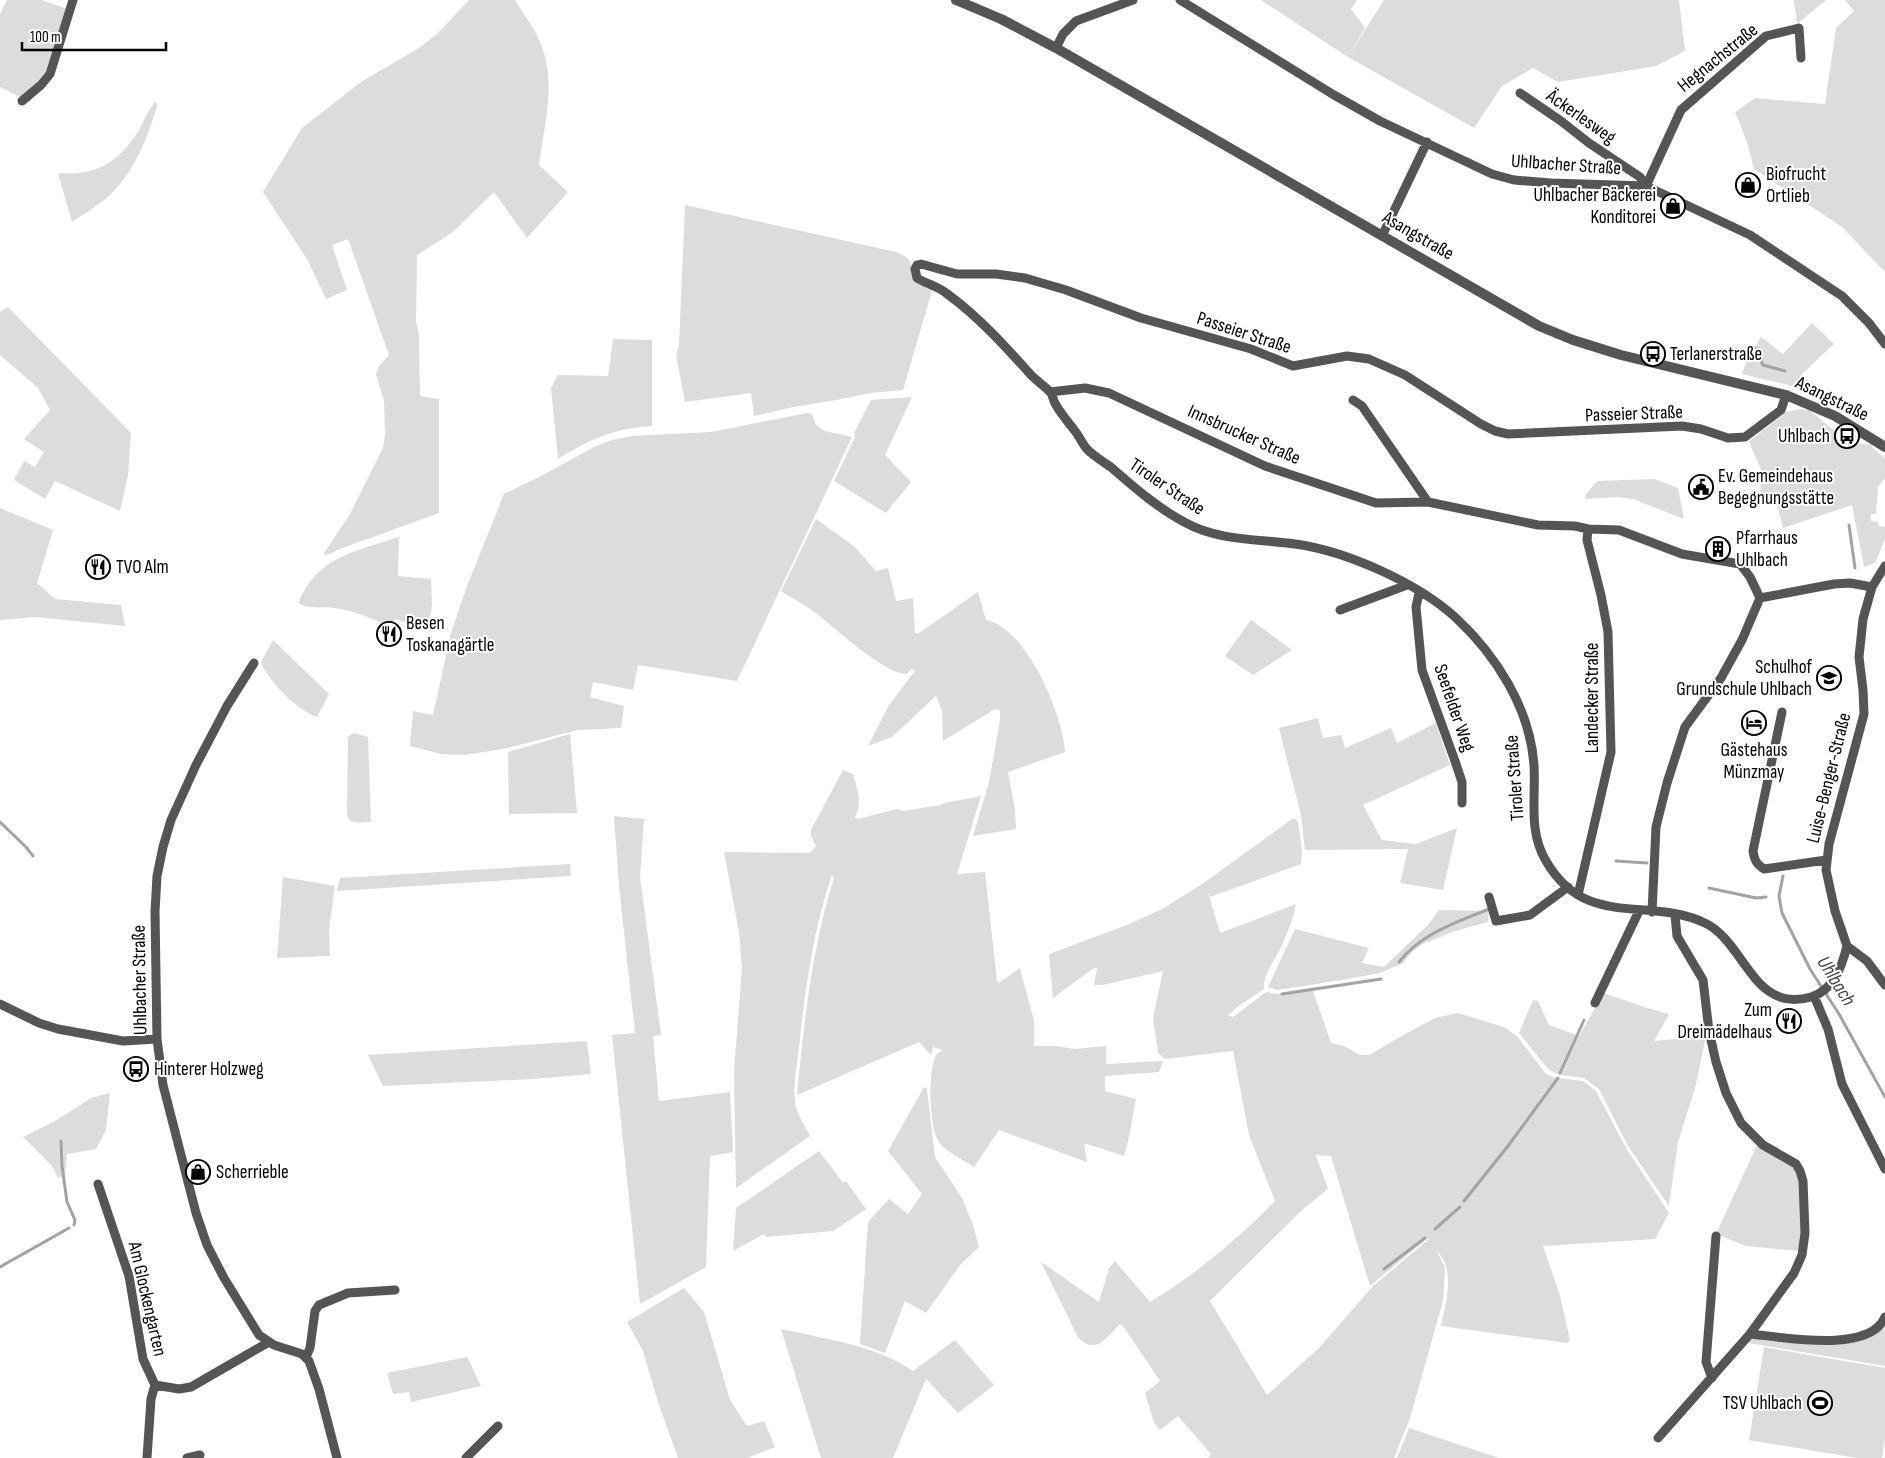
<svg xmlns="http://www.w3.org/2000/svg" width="1885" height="1458" viewBox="0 0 1885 1458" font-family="'Sofia Sans Condensed',sans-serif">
  <rect width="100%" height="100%" fill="#fff"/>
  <path fill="#dcdcdc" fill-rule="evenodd" d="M 7,0 L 42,0 L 67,9 L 48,72 L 22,98 L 0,87 L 0,14 Z
    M 469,0 L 515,0 C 524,15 536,30 542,47 C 556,85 544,126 539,165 L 568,192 L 527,238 L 494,192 L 453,232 L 417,255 L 416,321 L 419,335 L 420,396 L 439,399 L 439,513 L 340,549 L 325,556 L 324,553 L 350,514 L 383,448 L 385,434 L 384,401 L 376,374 L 379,366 L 389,355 L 348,239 L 332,245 L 347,290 L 326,299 L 307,259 L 263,192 L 302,128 L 361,82 L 419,48 L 437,34 Z
    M 1261,0 L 1357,0 L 1351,9 L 1365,28 L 1348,57 Z
    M 1384,0 L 1679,0 L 1685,51 L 1656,66 L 1558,82 L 1533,68 L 1502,86 L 1474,128 L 1348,57 Z
    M 1794,0 L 1826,0 L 1797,24 Z
    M 1845,0 L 1885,0 L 1885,272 L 1842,227 L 1754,169 L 1747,142 L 1735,112 L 1755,98 L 1825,104 L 1836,28 L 1854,11 Z
    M 155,102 L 156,102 L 157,106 C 148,137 134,172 110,195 C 99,205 85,213 72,222 L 58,173 C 97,176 118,163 139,130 C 144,121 148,110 155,102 Z
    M 685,205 L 896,252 C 907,257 912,259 912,272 L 933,287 L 903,390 L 871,393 L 831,401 L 793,407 L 754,416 L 751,393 L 685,402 L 676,355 L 679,346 Z
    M 8,307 L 131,433 L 128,475 L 120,511 L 55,481 L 45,499 L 14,480 L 24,461 L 35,467 L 44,452 L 24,439 L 50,410 L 38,388 L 0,355 L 0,312 Z
    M 1812,323 L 1834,344 L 1801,375 L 1809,390 L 1742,374 L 1747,361 L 1761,337 L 1783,354 Z
    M 613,339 L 652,340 L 652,426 C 613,429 592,438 558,459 L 551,388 L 558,375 L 608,376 Z
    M 912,397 L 885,455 L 911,482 L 886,513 L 834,481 L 855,437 L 854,433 L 871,400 Z
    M 1800,409 L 1809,410 L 1837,433 L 1852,443 L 1868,444 L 1885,458 L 1885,478 L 1878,487 L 1876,514 L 1871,514 L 1871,521 L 1878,522 L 1878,526 L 1885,527 L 1885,539 L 1875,563 L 1864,567 L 1852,505 L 1783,528 L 1776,500 L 1760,499 L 1761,469 L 1749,442 L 1786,412 Z
    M 807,413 L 812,414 L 816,425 L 825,431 L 852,437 L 737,681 L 638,665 L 633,690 L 593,682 L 590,697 L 624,706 L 621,728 L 578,730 L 503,749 L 464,755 L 441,754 L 410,746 L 413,711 L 433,715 L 451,633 L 467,586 L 504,494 L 541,476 L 594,447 L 612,440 L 631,436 L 711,432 Z
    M 1654,479 L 1678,488 L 1684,519 L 1633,499 L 1617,497 L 1585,499 L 1587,493 L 1597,481 Z
    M 0,508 L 53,530 L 37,583 L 55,599 L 121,605 L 125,626 L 35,617 L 0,620 Z
    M 816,519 L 855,547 L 876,571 L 888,568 L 896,601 L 913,598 L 915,633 L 919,633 L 978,592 L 986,620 C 1027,628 1063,715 1065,752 L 1008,772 L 1015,810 L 1016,829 L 973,836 L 989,782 L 1000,720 L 1000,710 L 995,709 L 943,741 L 942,710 L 936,696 L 892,737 L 868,746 L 889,705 L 915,671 L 912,669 L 906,674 C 885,674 835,628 817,614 C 806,605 793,599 781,591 Z
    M 399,537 L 398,576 L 431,579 L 432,605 L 429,630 L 395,619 L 392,626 C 373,620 354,610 334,608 C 323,606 308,610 299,603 C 300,597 304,592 307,586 C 327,555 366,548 399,537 Z
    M 1251,620 L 1292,650 L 1253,675 L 1225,656 Z
    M 273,640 L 329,694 L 317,717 C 295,708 276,688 264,669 L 261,662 Z
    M 1318,718 L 1323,738 L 1341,735 L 1345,748 L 1391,728 L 1397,743 L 1436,723 L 1450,765 L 1363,805 L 1382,840 L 1416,844 L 1457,828 L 1443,890 L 1400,883 L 1408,849 L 1305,850 L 1301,815 L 1279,728 Z
    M 354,733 L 368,737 L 371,822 C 362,822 350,825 347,816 L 348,738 L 350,735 Z
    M 570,734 L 577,813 L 509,814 L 508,752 Z
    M 843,770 L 853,774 C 857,789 863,802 855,817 L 858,819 L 897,809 L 903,811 L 940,805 L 944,803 L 981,796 L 957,874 L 985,872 L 997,981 L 999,983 L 1020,968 L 1034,1021 L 1034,1046 L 1056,1046 L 1075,1049 L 1106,1046 L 1106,1064 L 1163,1061 L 1159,1072 L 1105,1076 L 1105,1091 L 1136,1099 C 1132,1118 1130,1137 1124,1156 L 1087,1144 L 1084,1145 L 1087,1162 L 999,1130 L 974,1167 C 965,1161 945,1151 939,1142 C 929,1128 928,1074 935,1058 C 936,1054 940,1052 943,1050 L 933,1047 L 931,1055 L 919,1042 L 797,1095 C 804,1022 812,948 834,878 L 832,875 C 813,930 805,990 799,1048 C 797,1065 793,1084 795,1101 C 796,1114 805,1125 810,1136 L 736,1188 L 734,1071 L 742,968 L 739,932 L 724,852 L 810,853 L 816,846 L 811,836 L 811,830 Z
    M 614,816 L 644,819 L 640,877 L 661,1035 L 653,1036 L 659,1101 L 730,1092 L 733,1152 L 710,1156 L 706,1267 L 640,1304 L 612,1035 L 635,1033 L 619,886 Z
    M 1292,819 L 1295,819 L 1298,822 L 1302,850 L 1301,864 L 1210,897 L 1208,892 L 1220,933 L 1296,904 C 1293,920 1287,934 1280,949 C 1274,962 1263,974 1264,989 L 1237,1007 L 1229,1015 L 1226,1011 L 1229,1016 L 1233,1017 L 1266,992 L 1277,994 L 1312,988 L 1331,1043 L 1344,1046 L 1360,1055 L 1369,1055 L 1407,1033 L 1435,1018 L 1458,1013 L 1504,1027 L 1517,1036 L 1546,1074 L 1557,1078 L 1583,1081 L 1596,1091 L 1626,1148 L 1669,1213 L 1655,1239 L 1543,1246 L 1560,1296 L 1570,1340 L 1567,1343 L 1441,1326 C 1446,1302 1456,1270 1437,1251 L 1445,1268 L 1443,1301 L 1410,1418 L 1394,1458 L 1208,1458 L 1211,1454 L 1178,1416 L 1160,1430 L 1154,1423 L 1145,1393 L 1160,1381 L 1123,1326 L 1120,1324 C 1106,1338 1096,1356 1078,1337 L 1041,1262 L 1099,1302 L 1109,1268 L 1115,1261 L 1150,1302 C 1195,1275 1238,1239 1275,1201 L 1249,1135 L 1233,1051 L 1165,1059 L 1158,1053 L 1153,1018 L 1163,971 L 1103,985 L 1094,985 L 1097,968 L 1094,968 L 1053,998 L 1049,954 L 1127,925 L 1164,908 L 1205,882 ZM 1316,1155 L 1331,1156 L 1370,1286 L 1428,1238 L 1429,1239 L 1373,1286 L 1319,1348 L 1267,1395 L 1210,1301 L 1302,1210 L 1328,1189 Z
    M 570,864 L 571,876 L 337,891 L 340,878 Z
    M 283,877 L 335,886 L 329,930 L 330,956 L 277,958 Z
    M 1439,910 L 1489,911 L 1488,922 L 1455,931 L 1423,944 L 1413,951 L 1403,963 L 1380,973 L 1342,980 L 1277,990 L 1268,987 L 1295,929 L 1369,948 L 1362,963 L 1384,967 L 1428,925 Z
    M 1604,993 L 1644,1007 L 1669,1014 L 1654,1041 L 1706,1036 L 1695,1088 L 1678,1142 L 1669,1206 L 1628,1146 L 1599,1089 L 1584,1078 L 1560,1075 L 1549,1070 L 1519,1033 L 1533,1000 L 1538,1001 L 1549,1025 L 1579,1036 Z
    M 587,1041 L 591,1074 L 534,1079 L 383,1086 L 368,1055 Z
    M 924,1087 L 927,1089 L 935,1157 L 962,1198 L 973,1225 L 979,1247 L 960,1265 L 926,1313 L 905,1301 L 885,1353 L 860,1344 L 860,1342 L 868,1222 L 889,1199 L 908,1214 L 922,1194 L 888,1151 Z
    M 110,1093 L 106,1130 L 96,1149 L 67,1154 L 65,1175 L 58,1178 L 52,1166 L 23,1137 L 55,1121 L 91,1098 Z
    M 1758,1143 C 1768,1149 1787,1159 1794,1167 C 1807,1184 1802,1231 1799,1251 L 1746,1246 L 1716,1234 Z
    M 819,1151 L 843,1183 L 846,1181 L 866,1209 L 833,1231 L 766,1237 L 764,1234 L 733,1251 L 736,1208 Z
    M 684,1288 L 704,1312 L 730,1400 L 747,1426 L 764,1421 L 775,1447 L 747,1458 L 678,1458 L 658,1402 L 643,1351 L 627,1322 Z
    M 1885,1328 L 1885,1366 L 1748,1343 L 1754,1336 L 1836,1343 L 1860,1341 Z
    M 781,1329 C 825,1339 876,1345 913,1371 L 955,1340 L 994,1385 L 958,1413 L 926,1379 L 893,1458 L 821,1458 Z
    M 1764,1347 L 1885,1368 L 1885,1437 L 1882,1458 L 1857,1458 L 1749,1440 Z
    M 467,1357 L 481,1386 L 411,1402 L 409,1392 L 393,1394 L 387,1373 Z
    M 1409,1428 L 1499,1458 L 1397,1458 Z"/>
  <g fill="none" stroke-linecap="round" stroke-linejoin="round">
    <path stroke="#a3a3a3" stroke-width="3" d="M 1755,348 L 1763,365 L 1785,371
      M 1849,525 L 1855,568
      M 0,822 L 26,847 L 33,856
      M 1616,861 L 1647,863
      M 1783,876 L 1779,896 L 1782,913 L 1810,969 L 1839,1014 L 1885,1097
      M 1709,888 L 1756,898 L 1766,897
      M 1399,962 C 1421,934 1456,922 1489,909
      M 1282,994 L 1381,979
      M 1560,1073 L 1584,1020
      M 61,1141 L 62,1166 L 67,1202 L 75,1220 L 74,1225
      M 1464,1201 L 1508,1146 L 1558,1078
      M 1435,1229 L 1460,1207
      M 0,1267 L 69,1228
      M 1384,1269 L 1425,1238"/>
    <path stroke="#555" stroke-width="9" d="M 1180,0 L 1334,95 L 1380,121 L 1492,174 L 1514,180 L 1551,183 L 1646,186 L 1750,235 L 1842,296 L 1869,323 L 1885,344
      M 1056,48 L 1063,34 L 1076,21 L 1133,0
      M 1520,93 L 1561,121 L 1589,143 L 1640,177 L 1646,186
      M 22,101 L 41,85 L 50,74 L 73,0
      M 1646,186 L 1681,110 L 1766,36 L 1799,28 L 1801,58
      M 1382,236 L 1427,142
      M 1050,392 L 1085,388 L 1109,393 L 1265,466 L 1376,503 L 1428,502 L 1538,525 L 1575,526 L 1588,529 L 1619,530 L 1682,554 L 1740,564 L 1750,577 L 1760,598 L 1834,584 L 1850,583 L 1872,587
      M 1786,395 L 1781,410 L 1745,437 L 1728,438 L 1701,429 L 1682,426 L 1508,434 L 1495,431 L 1481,424 L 1405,375 L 1369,359 L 1347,356 L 1293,366 L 1251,349 L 1141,318 L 1066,290 L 1025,278 L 996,274 L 957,274 L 921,264 L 917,265 L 915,269 L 917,278 C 927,284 937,286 946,293 C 978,316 1005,346 1031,375 C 1037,381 1047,388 1051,393 C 1053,396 1053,401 1056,405 C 1061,414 1069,423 1075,431 C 1079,436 1082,443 1086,448 C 1093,456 1104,462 1112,468 C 1135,488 1159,509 1186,523 C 1219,541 1259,539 1295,544 C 1346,551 1416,582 1455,617 C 1496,655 1530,708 1534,765 C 1536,798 1528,831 1546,861 C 1586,930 1648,896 1705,923 C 1745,942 1753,1014 1811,997 C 1834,990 1842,966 1847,946
      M 1353,400 L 1362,406 L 1428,502
      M 1885,566 L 1872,587 L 1863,619 L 1859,657 L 1863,690 L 1864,714 L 1829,844 L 1826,870 L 1835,911 L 1847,946 L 1867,961 L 1885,985
      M 1419,593 L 1416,607 L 1422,670 L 1455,761 L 1462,782 L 1462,803
      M 1340,610 L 1407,585
      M 254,663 L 227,706 L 196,765 L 171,820 L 163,847 L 157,876 L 155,912 L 157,1039 L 163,1085 L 196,1213 L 207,1245 L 224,1278 L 259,1335 L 274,1345 L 302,1354 L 309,1361 L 319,1389 L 337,1458
      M 1782,712 L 1753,851 C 1754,859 1756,864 1764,869 L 1826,860
      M 1578,895 L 1611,752 L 1608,632 L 1601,595 L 1587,540 L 1588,529
      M 1489,897 L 1496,921 L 1530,915 L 1568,887
      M 1652,912 L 1656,827 L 1667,783 L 1685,727 L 1721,678 L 1742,640 L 1760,598
      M 1814,996 L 1828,1029 L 1842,1084 L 1885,1169
      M 1595,1003 L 1639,911
      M 0,1004 L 39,1023 L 58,1029 L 123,1041 L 157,1039
      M 98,1184 L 129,1276 L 143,1359 L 155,1385
      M 1750,1334 C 1783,1337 1870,1354 1885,1317
      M 306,1357 L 310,1348 L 315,1311 L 319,1305 L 348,1293 L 395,1290
      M 1712,1378 L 1706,1362 L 1716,1236
      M 155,1385 L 179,1389 L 191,1387 L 269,1342
      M 1658,1438 L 1750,1334 L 1794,1273 L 1802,1255 L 1805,1233 L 1803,1181 L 1800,1171 L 1796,1164 L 1763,1145 L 1741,1123 L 1726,1093 L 1716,1062 L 1709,1031 L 1703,980 L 1677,936 L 1675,915
      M 147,1458 L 151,1399 L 155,1385
      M 187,1458 L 200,1455
      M 466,1458 L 498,1426"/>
    <path stroke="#555" stroke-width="10" d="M 956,0 L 1001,19 L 1056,48 L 1539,326 L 1573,340 L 1621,355 L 1786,395 L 1835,416 L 1885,447"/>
  </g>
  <defs>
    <symbol id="shop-ring" viewBox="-11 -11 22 22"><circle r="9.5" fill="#fff" stroke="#000" stroke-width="1.5"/><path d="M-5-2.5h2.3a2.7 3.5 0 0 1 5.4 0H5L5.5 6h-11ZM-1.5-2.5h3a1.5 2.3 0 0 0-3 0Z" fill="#000"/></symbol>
    <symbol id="bus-ring" viewBox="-11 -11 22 22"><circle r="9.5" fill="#fff" stroke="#000" stroke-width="1.5"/><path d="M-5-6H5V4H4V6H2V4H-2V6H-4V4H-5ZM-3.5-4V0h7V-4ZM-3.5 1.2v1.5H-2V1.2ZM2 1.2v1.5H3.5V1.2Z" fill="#000"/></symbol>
    <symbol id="civic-ring" viewBox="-11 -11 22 22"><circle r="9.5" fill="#fff" stroke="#000" stroke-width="1.5"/><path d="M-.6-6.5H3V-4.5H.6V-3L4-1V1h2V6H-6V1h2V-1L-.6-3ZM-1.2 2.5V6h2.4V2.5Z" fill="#000"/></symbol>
    <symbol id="building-ring" viewBox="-11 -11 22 22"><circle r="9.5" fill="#fff" stroke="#000" stroke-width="1.5"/><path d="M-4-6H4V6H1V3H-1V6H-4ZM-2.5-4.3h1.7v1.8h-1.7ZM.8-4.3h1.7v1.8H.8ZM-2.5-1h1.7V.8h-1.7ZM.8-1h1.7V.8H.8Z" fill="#000"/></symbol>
    <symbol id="restaurant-ring" viewBox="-11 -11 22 22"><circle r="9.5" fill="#fff" stroke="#000" stroke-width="1.5"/><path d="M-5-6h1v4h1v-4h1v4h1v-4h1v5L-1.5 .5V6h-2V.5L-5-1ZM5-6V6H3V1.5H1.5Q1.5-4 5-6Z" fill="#000"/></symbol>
    <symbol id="school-ring" viewBox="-11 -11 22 22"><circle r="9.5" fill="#fff" stroke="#000" stroke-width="1.5"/><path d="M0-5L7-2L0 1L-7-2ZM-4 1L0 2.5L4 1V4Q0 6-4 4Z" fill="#000"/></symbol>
    <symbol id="hotel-ring" viewBox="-11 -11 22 22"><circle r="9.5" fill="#fff" stroke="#000" stroke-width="1.5"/><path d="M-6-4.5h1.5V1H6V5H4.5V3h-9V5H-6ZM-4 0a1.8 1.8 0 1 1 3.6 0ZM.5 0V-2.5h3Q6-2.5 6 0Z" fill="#000"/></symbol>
    <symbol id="stadium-ring" viewBox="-11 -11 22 22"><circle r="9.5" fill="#fff" stroke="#000" stroke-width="1.5"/><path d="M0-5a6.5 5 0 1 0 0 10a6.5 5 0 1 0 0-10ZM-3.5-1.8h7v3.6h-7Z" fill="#000"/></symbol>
  </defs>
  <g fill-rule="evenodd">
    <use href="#shop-ring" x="1734" y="171" width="28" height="28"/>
    <use href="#shop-ring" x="1659" y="192" width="28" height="28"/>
    <use href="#bus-ring" x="1639" y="340" width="28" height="28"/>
    <use href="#bus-ring" x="1833" y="422" width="28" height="28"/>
    <use href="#civic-ring" x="1687" y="473" width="28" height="28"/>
    <use href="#building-ring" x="1704" y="535" width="28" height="28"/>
    <use href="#restaurant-ring" x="84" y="553" width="28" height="28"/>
    <use href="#restaurant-ring" x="375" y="620" width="28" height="28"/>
    <use href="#school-ring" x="1815" y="664" width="28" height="28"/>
    <use href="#hotel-ring" x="1740" y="709" width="28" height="28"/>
    <use href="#restaurant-ring" x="1775" y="1007" width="28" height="28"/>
    <use href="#bus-ring" x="122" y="1055" width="28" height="28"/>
    <use href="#shop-ring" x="184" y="1158" width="28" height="28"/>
    <use href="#stadium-ring" x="1806" y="1389" width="28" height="28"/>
  </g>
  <g text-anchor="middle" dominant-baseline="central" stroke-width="4" stroke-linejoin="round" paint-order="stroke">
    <g font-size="19" fill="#000" stroke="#fff">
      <text transform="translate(1718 58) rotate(-39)">Hegnachstraße</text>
      <text transform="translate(1581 117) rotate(35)">Äckerlesweg</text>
      <text transform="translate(1566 165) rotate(4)">Uhlbacher Straße</text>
      <text transform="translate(1418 236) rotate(30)">Asangstraße</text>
      <text transform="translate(1244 333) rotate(18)">Passeier Straße</text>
      <text transform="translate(1832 399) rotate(26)">Asangstraße</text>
      <text transform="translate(1634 414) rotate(-2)">Passeier Straße</text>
      <text transform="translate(1244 435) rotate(24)">Innsbrucker Straße</text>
      <text transform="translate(1167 487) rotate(34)">Tiroler Straße</text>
      <text transform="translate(1592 698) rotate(-90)">Landecker Straße</text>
      <text transform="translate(1454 708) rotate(71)">Seefelder Weg</text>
      <text transform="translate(1515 778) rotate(-94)">Tiroler Straße</text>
      <text transform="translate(1829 778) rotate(-76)">Luise-Benger-Straße</text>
      <text transform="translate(140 980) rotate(-91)">Uhlbacher Straße</text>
      <text transform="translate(147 1299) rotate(77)">Am Glockengarten</text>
    </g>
    <g font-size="19" fill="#000" stroke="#fff" text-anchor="start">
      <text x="1766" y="174">Biofrucht<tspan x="1766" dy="22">Ortlieb</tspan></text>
      <text x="1656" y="195" text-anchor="end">Uhlbacher Bäckerei<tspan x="1656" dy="22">Konditorei</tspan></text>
      <text x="1670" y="354">Terlanerstraße</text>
      <text x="1830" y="436" text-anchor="end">Uhlbach</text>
      <text x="1718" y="476">Ev. Gemeindehaus<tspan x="1718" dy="22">Begegnungsstätte</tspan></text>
      <text x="1736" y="538">Pfarrhaus<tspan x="1736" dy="22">Uhlbach</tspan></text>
      <text x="116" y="567">TVO Alm</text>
      <text x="406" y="623">Besen<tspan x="406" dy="22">Toskanagärtle</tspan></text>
      <text x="1812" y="667" text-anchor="end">Schulhof<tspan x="1812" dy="22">Grundschule Uhlbach</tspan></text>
      <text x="1754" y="750" text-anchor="middle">Gästehaus<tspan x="1754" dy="22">Münzmay</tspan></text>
      <text x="1772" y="1010" text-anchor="end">Zum<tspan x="1772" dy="22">Dreimädelhaus</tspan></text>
      <text x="154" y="1069">Hinterer Holzweg</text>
      <text x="216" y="1172">Scherrieble</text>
      <text x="1802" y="1403" text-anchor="end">TSV Uhlbach</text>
    </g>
    <g font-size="20" font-style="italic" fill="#444" stroke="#fff">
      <text transform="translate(1836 981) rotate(58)">Uhlbach</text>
    </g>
  </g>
  <path d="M22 42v8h144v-8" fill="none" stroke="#000000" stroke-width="2.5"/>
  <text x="30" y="42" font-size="15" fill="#000000" stroke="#ffffff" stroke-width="4" paint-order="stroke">100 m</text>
</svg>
